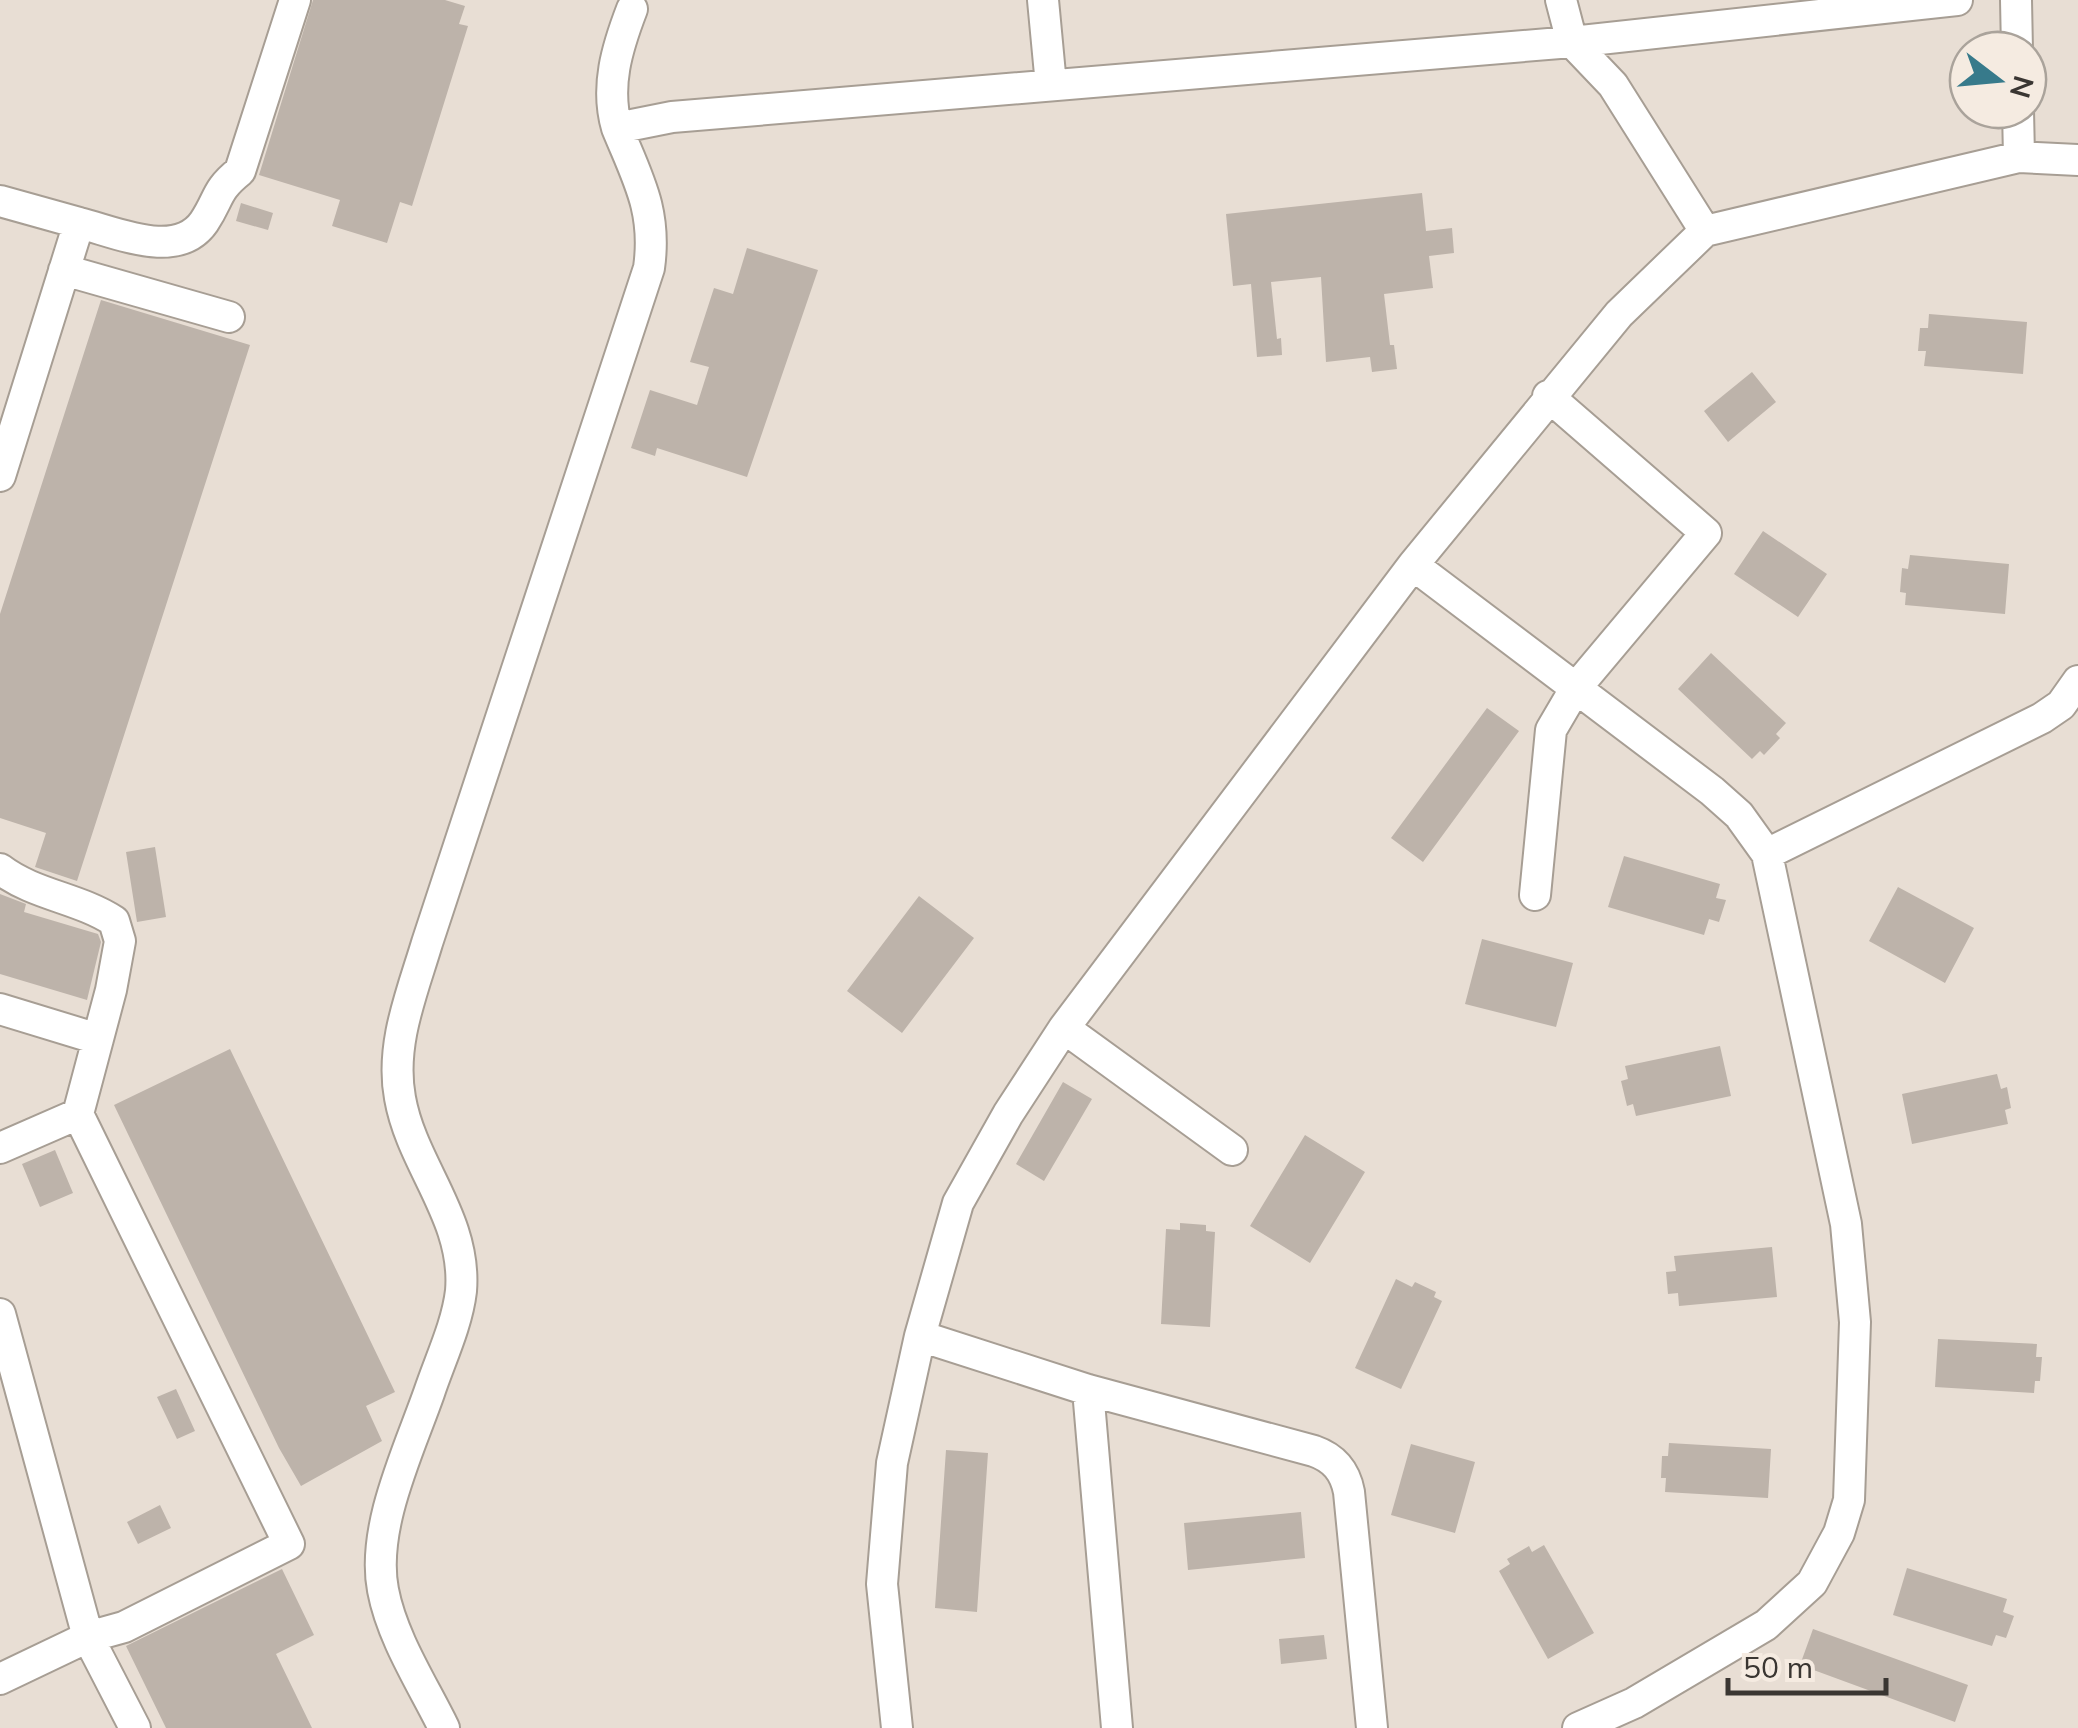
<svg xmlns="http://www.w3.org/2000/svg" width="2078" height="1728" viewBox="0 0 2078 1728" font-family="Mulish,sans-serif">
  <rect width="100%" height="100%" fill="#e8ded4"/>
  <path fill="#bdb3aa" d="M 313,0 L 445,0 L 465,6 L 459,24 L 468,26 L 412,206 L 400,202 L 387,243 L 332,226 L 340,200 L 259,175 Z
    M 1422,193 L 1426,231 L 1452,228 L 1454,253 L 1429,256 L 1433,288 L 1384,294 L 1390,345 L 1394,345 L 1397,369 L 1372,372 L 1370,357 L 1326,362 L 1321,277 L 1271,282 L 1277,339 L 1281,338 L 1282,355 L 1257,357 L 1251,284 L 1233,286 L 1226,214 Z
    M 241,203 L 273,213 L 268,230 L 236,221 Z
    M 747,248 L 818,270 L 747,477 L 657,448 L 655,456 L 631,448 L 650,390 L 697,405 L 709,367 L 690,362 L 714,288 L 733,294 Z
    M 101,300 L 250,345 L 77,881 L 35,867 L 46,833 L 0,818 L 0,614 Z
    M 1929,314 L 2027,322 L 2023,374 L 1924,366 L 1926,351 L 1918,351 L 1920,328 L 1928,328 Z
    M 1752,372 L 1776,402 L 1728,442 L 1704,411 Z
    M 1763,531 L 1827,574 L 1798,617 L 1734,574 Z
    M 1910,555 L 2009,564 L 2005,614 L 1905,605 L 1906,593 L 1900,592 L 1902,568 L 1908,569 Z
    M 1711,653 L 1786,723 L 1776,734 L 1780,738 L 1764,755 L 1760,751 L 1752,759 L 1678,689 Z
    M 1487,708 L 1519,731 L 1423,862 L 1391,838 Z
    M 155,847 L 166,917 L 137,922 L 126,852 Z
    M 1624,856 L 1720,884 L 1716,898 L 1726,900 L 1719,922 L 1709,919 L 1704,935 L 1608,907 Z
    M 1898,887 L 1974,928 L 1945,983 L 1869,941 Z
    M 0,894 L 26,904 L 24,912 L 98,934 L 101,942 L 87,1000 L 0,974 Z
    M 919,896 L 974,938 L 902,1033 L 847,991 Z
    M 1482,939 L 1573,963 L 1556,1027 L 1465,1004 Z
    M 1720,1046 L 1731,1096 L 1636,1116 L 1633,1104 L 1627,1106 L 1621,1081 L 1628,1079 L 1625,1066 Z
    M 230,1049 L 395,1392 L 366,1406 L 382,1441 L 301,1486 L 279,1448 L 114,1105 Z
    M 1997,1074 L 2001,1089 L 2007,1087 L 2011,1108 L 2005,1110 L 2008,1124 L 1912,1144 L 1902,1094 Z
    M 1063,1082 L 1092,1099 L 1044,1181 L 1016,1164 Z
    M 1305,1135 L 1365,1172 L 1310,1263 L 1250,1226 Z
    M 55,1150 L 73,1193 L 40,1207 L 22,1164 Z
    M 1180,1223 L 1206,1225 L 1206,1231 L 1215,1232 L 1210,1327 L 1161,1324 L 1166,1229 L 1180,1230 Z
    M 1772,1247 L 1777,1297 L 1679,1306 L 1678,1293 L 1668,1294 L 1666,1272 L 1676,1271 L 1674,1256 Z
    M 1396,1279 L 1412,1287 L 1415,1282 L 1436,1292 L 1434,1297 L 1442,1301 L 1401,1389 L 1355,1368 Z
    M 1938,1339 L 2037,1344 L 2036,1357 L 2042,1357 L 2040,1381 L 2035,1381 L 2034,1393 L 1935,1387 Z
    M 176,1389 L 195,1431 L 177,1439 L 157,1397 Z
    M 1669,1443 L 1771,1449 L 1768,1498 L 1665,1492 L 1666,1478 L 1661,1478 L 1662,1456 L 1668,1456 Z
    M 1411,1444 L 1475,1462 L 1455,1533 L 1391,1515 Z
    M 946,1450 L 988,1453 L 977,1612 L 935,1608 Z
    M 160,1505 L 171,1528 L 138,1544 L 127,1522 Z
    M 1301,1512 L 1305,1558 L 1188,1570 L 1184,1523 Z
    M 1544,1545 L 1594,1633 L 1548,1659 L 1499,1571 L 1510,1564 L 1507,1559 L 1529,1546 L 1532,1552 Z
    M 1907,1568 L 2007,1599 L 2003,1612 L 2014,1616 L 2006,1638 L 1996,1635 L 1992,1646 L 1893,1615 Z
    M 282,1569 L 314,1635 L 276,1654 L 312,1728 L 166,1728 L 126,1646 Z
    M 1813,1629 L 1968,1685 L 1955,1722 L 1800,1665 Z
    M 1324,1635 L 1327,1659 L 1281,1664 L 1279,1639 Z"/>
  <g fill="none" stroke-linecap="round" stroke-linejoin="round">
    <defs>
      <path id="minor" d="M 1043,0 L 1051,85
        M 1561,0 L 1572,42 L 1613,85 L 1705,231
        M 2016,0 L 2017,50
        M 2018,110 L 2019,157
        M 617,128 C 605,87 617,48 632,9
        M 0,201 L 79,223
        M 64,270 L 229,317
        M 0,476 L 79,223 C 116,232 177,261 204,222 C 220,198 215,191 240,171 L 295,0
        M 1413,565 L 1712,791 L 1739,815 L 1767,854 L 2042,718 L 2061,705 L 2078,681
        M 0,869 C 34,895 79,898 114,921 L 120,941 L 111,990 L 78,1114
        M 1535,895 L 1551,730 L 1575,689 L 1706,533 L 1548,396
        M 0,1009 L 98,1039
        M 1064,1028 L 1232,1150
        M 0,1148 L 78,1114 L 289,1544 L 124,1627 L 88,1637 L 0,1679
        M 0,1314 L 88,1637 L 135,1728
        M 920,1336 L 1088,1390 L 1314,1451 C 1334,1458 1345,1471 1349,1492 L 1372,1728
        M 1088,1390 L 1117,1728
        M 444,1728 C 423,1685 392,1638 383,1590 C 371,1528 409,1450 429,1393 C 440,1360 457,1325 461,1291 C 467,1218 412,1166 400,1098 C 390,1045 412,993 427,943 L 649,268 C 657,211 638,179 617,128 L 672,117 L 1572,42 L 1957,0
        M 897,1728 L 882,1584 L 892,1463 L 920,1336 L 958,1203 L 1008,1114 L 1064,1028 L 1413,565 L 1619,314 L 1705,231 L 2019,157 L 2078,160
        M 1578,1728 L 1634,1703 L 1766,1625 L 1812,1583 L 1839,1533 L 1849,1500 L 1855,1322 L 1846,1224 L 1767,854"/>
    </defs>
    <use href="#minor" stroke="#a79e94" stroke-width="34"/>
    <use href="#minor" stroke="#fff" stroke-width="30"/>
  </g>
  <g transform="translate(1998 80) rotate(106)"><circle r="48" fill="#f5ebe1" stroke="#aaa39b" stroke-width="2.5"/>
  <path d="M0-8L18 38L0 25L-18 38Z" fill="#377a8b"/>
  <text y="-15" font-size="28" font-weight="bold" text-anchor="middle" fill="#3a3632">N</text>
  </g>
  <path d="M1728 1678v15h158v-15" fill="none" stroke="#3a3632" stroke-width="5"/>
  <text x="1743" y="1678" font-size="30" fill="#3a3632" stroke="#f5ebe1" stroke-width="8" paint-order="stroke">50 m</text>
</svg>
